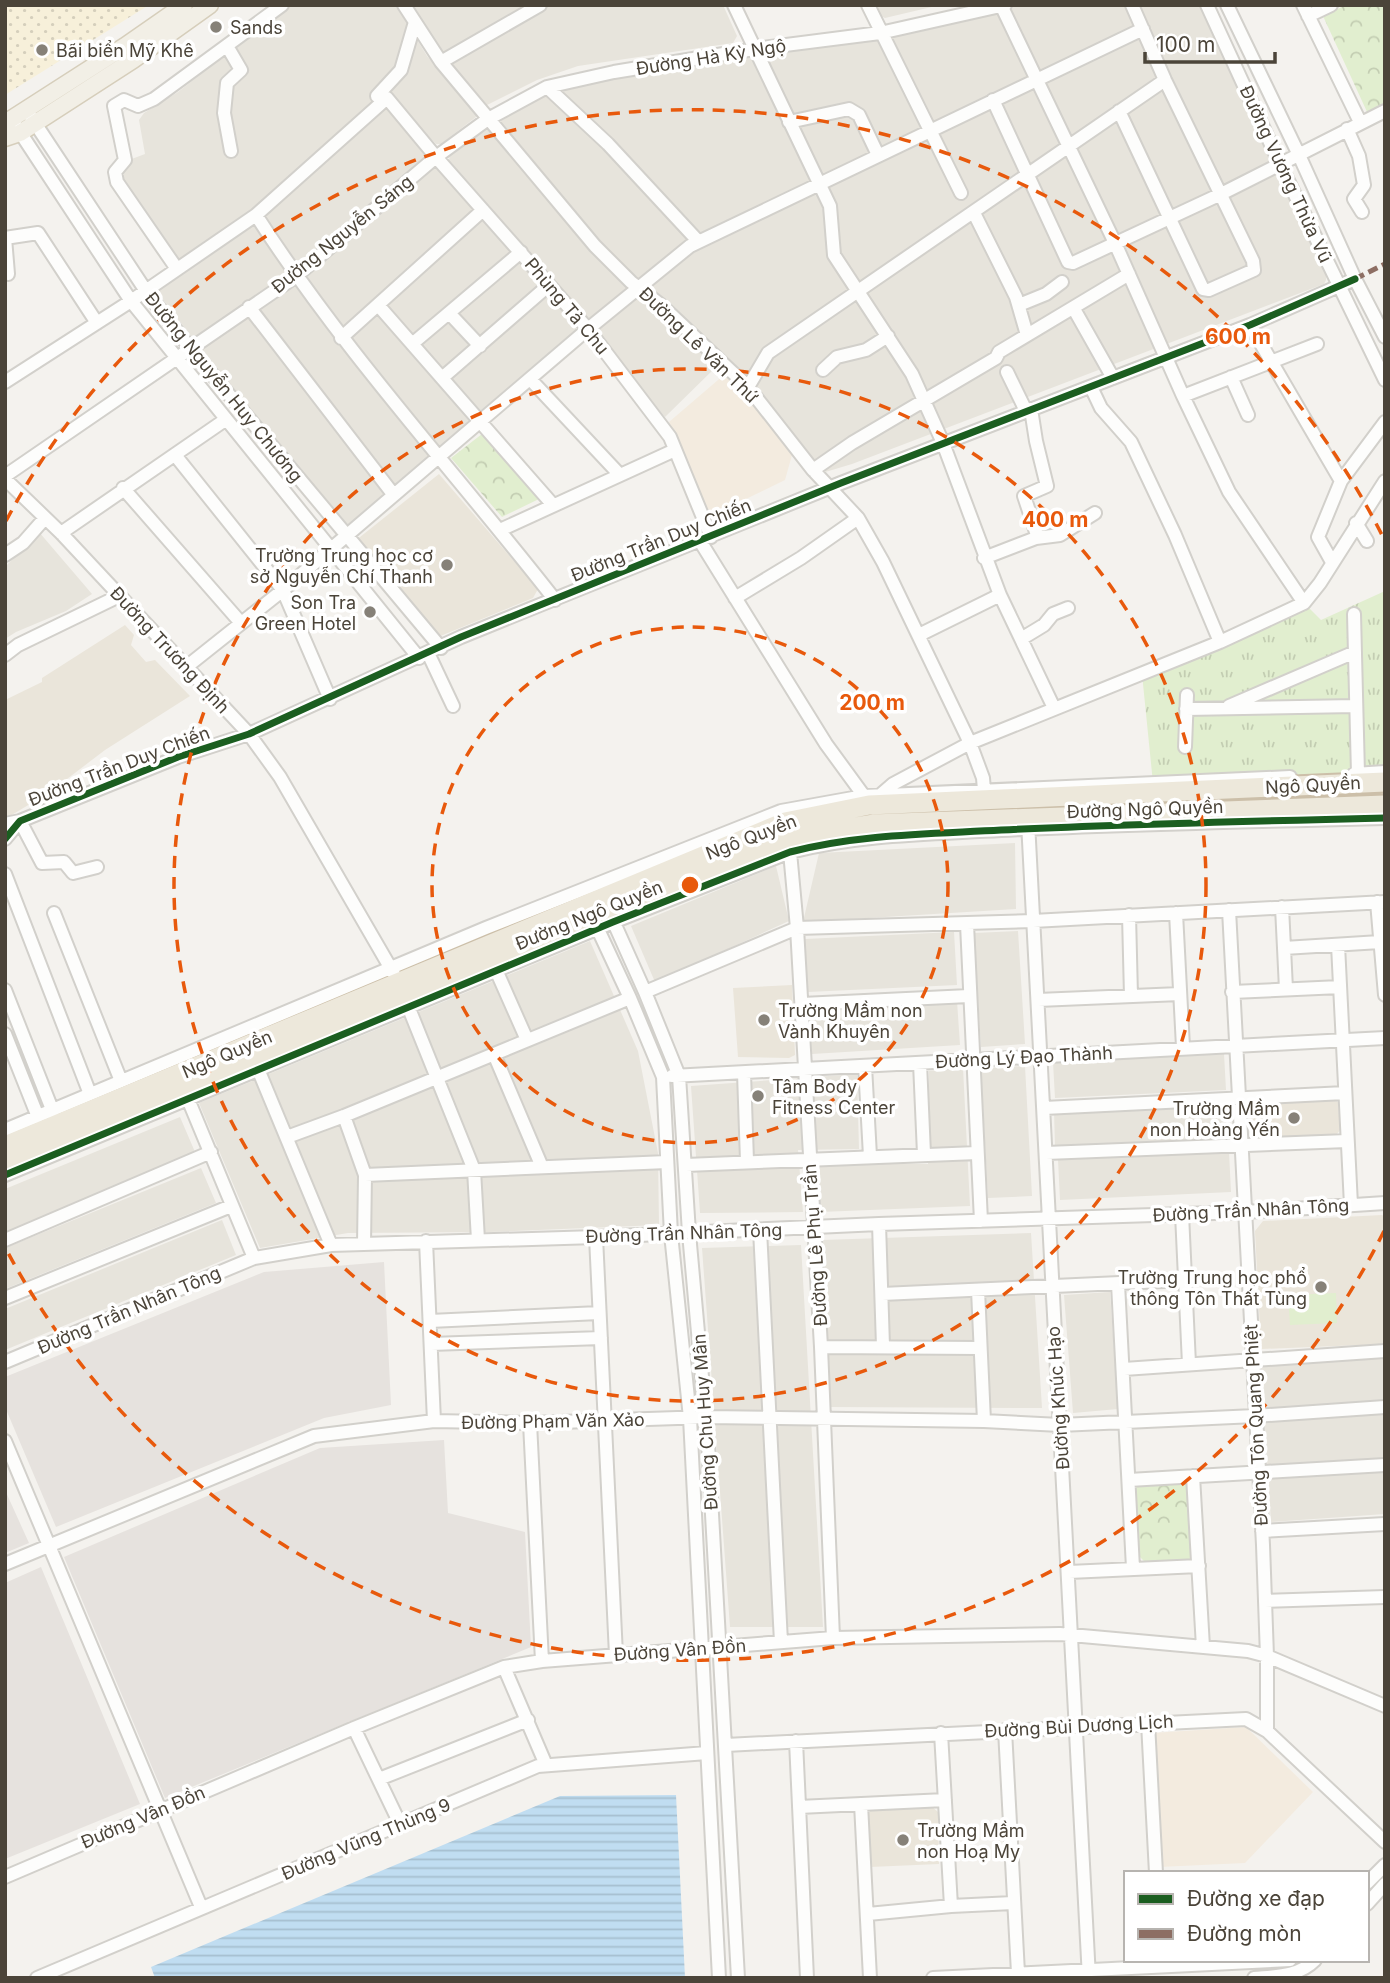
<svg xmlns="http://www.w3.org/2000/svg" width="1390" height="1983" viewBox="0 0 1390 1983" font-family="Inter,sans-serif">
  <defs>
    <pattern id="grass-tufts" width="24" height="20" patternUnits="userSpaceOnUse" patternTransform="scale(1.75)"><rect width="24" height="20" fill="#e1eecf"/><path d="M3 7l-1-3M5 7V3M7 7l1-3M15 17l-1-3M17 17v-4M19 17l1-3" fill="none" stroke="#c3cdb2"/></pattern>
    <pattern id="forest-crowns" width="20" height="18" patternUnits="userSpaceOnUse" patternTransform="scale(1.75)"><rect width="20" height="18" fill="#e1eecf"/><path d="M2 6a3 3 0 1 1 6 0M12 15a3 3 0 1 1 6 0" fill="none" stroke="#c3cdb2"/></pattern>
    <pattern id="sand-dots" width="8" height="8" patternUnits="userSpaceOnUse" patternTransform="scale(1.75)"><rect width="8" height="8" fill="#f7f0da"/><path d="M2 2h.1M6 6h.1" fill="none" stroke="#d5cfbc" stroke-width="1.8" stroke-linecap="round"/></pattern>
    <pattern id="water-rules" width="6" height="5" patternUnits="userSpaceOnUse" patternTransform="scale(1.75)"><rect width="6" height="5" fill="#c0ddf1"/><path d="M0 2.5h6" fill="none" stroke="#a6bfcf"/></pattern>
  </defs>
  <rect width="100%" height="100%" fill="#f4f2ee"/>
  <path fill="#e7e4dc" d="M 288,5 L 396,5 L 427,56 L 476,111 L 476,117 L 441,144 L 436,144 L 407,115 L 389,92 L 385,92 L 261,205 L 182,261 L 179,261 L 175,258 L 120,174 L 129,160 L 145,154 L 139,120 L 144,113 L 178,92 Z
    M 408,5 L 723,5 L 737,36 L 733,43 L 578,66 L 537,80 L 483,107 Z
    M 874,5 L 940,5 L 885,18 L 879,15 Z
    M 1013,5 L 1200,5 L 1326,271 L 1326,280 L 1324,284 L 852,464 L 812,476 L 757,406 L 717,366 L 665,417 L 452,169 L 449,161 L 450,153 L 527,105 L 561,89 L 585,82 L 773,54 L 967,21 Z
    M 381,109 L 388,109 L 580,325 L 580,330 L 351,526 L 345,527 L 259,424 L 158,293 L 160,285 Z
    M 39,532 L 92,594 L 66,611 L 16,632 L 5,639 L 5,567 Z
    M 1015,843 L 1016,909 L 803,922 L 819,853 Z
    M 776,866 L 789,921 L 655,982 L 631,926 Z
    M 1018,931 L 1025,1044 L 981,1047 L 974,933 Z
    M 954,932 L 957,985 L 808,992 L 805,939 Z
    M 590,941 L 638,1051 L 658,1153 L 659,1225 L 489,1232 L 348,1233 L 260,1248 L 199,1103 Z
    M 957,1001 L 960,1045 L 812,1054 L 809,1010 Z
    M 1224,1054 L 1226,1090 L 1055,1098 L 1053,1062 Z
    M 1025,1066 L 1032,1196 L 988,1198 L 981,1068 Z
    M 963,1068 L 970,1206 L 820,1212 L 820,1164 L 928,1164 L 929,1071 Z
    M 857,1074 L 859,1149 L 798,1150 L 803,1212 L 700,1213 L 691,1086 Z
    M 1225,1104 L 1227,1139 L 1055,1147 L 1054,1111 Z
    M 180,1117 L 195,1152 L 5,1234 L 5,1189 Z
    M 1229,1152 L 1231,1192 L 1060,1200 L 1058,1160 Z
    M 201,1168 L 216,1203 L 5,1289 L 5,1248 Z
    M 222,1220 L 236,1255 L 5,1350 L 5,1309 Z
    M 1031,1233 L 1042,1408 L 831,1407 L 822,1240 Z
    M 801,1245 L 823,1627 L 730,1627 L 702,1248 Z
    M 1110,1292 L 1118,1409 L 1073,1413 L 1064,1295 Z
    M 1385,1356 L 1385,1514 L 1271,1522 L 1261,1366 Z"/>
  <path fill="#f3ebdf" d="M 725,374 L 757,406 L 792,455 L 785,480 L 717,513 L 706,508 L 669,422 Z
    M 1246,1727 L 1313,1792 L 1245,1863 L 1159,1867 L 1152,1733 Z"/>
  <path fill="#e6e2de" d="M 384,1262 L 391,1405 L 324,1418 L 56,1527 L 5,1407 L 5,1377 L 264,1272 Z
    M 444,1440 L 448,1513 L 525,1532 L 531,1647 L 165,1798 L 64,1557 L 320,1448 Z
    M 5,1490 L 29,1543 L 5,1553 Z
    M 41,1567 L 140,1804 L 5,1859 L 5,1583 Z"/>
  <path fill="#eae5da" d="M 439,474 L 538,589 L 533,598 L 438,637 L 355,541 Z
    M 125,625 L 134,635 L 131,645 L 146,662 L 155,660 L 190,696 L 105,750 L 50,792 L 5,819 L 5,700 L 42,682 L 42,678 Z
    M 792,985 L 795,1055 L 789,1058 L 738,1057 L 733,988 Z
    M 1333,1099 L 1338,1102 L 1340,1130 L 1337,1134 L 1253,1138 L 1250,1134 L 1248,1106 L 1250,1103 Z
    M 1382,1215 L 1385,1217 L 1385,1344 L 1261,1349 L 1255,1231 L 1263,1221 Z
    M 931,1806 L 938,1812 L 939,1864 L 870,1867 L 866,1816 L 872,1809 Z"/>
  <path fill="url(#grass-tufts)" d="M 1385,591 L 1385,771 L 1153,783 L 1142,674 L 1304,603 L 1321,620 Z"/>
  <path fill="url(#forest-crowns)" d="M 1346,5 L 1385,5 L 1385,107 L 1368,114 L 1323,16 Z
    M 482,434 L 541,498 L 502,517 L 451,458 Z
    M 1183,1480 L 1189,1483 L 1195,1554 L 1185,1563 L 1147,1564 L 1138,1555 L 1136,1484 Z"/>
  <path fill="url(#sand-dots)" d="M 5,5 L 149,5 L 5,95 Z"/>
  <path fill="#e1eecf" d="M 1336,1293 L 1337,1323 L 1290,1325 L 1288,1295 Z"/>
  <path fill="url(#water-rules)" d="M 676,1795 L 685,1978 L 155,1978 L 151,1967 L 560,1796 Z"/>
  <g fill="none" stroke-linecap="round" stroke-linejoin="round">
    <defs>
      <path id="minor" d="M 404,5 L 441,62 L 595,246 L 631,282 L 661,305 L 748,387 L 813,470 L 858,518 L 883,562 L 970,743 L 983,778 L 984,790
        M 734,5 L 830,206 L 834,255 L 912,374 L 943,443 L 1000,595 L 1054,708
        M 868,5 L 961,193
        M 1001,5 L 1115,243 L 1183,396 L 1229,492 L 1304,603
        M 1207,5 L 1280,164 L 1385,380
        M 1227,5 L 1299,155 L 1355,279 L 1385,337
        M 1303,5 L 1360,122
        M 1308,16 L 1331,5
        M 227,46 L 241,70 L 227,83 L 224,113 L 231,151
        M 441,62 L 540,5
        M 547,87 L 608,144 L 698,241
        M 377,96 L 401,70 L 415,22
        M 993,100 L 1068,262 L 1073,263 L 1221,194 L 1385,111
        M 27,111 L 146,291 L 190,348 L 441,648
        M 1119,111 L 1203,289 L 1209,290 L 1254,270 L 1253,261 L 1165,80 L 1132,5
        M 12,120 L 131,301 L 419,658
        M 789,122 L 849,109 L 859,115 L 878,155
        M 1347,129 L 1359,156 L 1364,185 L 1354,199 L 1362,212
        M 974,213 L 1016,297 L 1027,335
        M 256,215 C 344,352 455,472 555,600
        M 5,238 L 38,233 L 97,323
        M 5,238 L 8,274
        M 177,269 L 117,182 L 115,172 L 125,160 L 114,106 L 124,100 L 138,106 L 154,99 L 282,5
        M 378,305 L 553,505
        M 1019,305 L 1046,294 L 1062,282
        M 249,307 L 393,494
        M 1074,309 L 1113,378
        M 450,314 L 480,346
        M 1250,325 L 1341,481
        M 341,338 L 483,210
        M 412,344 L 521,252
        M 823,370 L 837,357 L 866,350 L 888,336
        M 1007,372 L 1026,411
        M 1231,377 L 1248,415
        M 442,378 L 549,285
        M 530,379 L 620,475
        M 5,382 L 131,301 L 256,215 L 387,98 L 436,157 L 588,329 L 670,437 L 711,537
        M 748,387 L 768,353 L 1165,80
        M 1091,387 L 1101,408 L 1131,442 L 1175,535 L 1220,642
        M 1183,396 L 1317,344
        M 175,455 L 283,590 L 330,699
        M 813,470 L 852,443 L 996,358 L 999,352 L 1129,274
        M 5,476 L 295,277 L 436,157 L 488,119 L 547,87 L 614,72 L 754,49 L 880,33 L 1005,5
        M 5,479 L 61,533 L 249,734 L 280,777 L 394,974
        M 123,488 L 241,623
        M 1356,523 L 1367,541
        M 500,530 L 675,450
        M 61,533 L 225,420
        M 1036,538 L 1060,535 L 1095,513
        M 700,541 L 826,744 L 864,796
        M 5,555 L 23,543 L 45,518
        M 984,558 L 1036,538 L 1037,535 L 1024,496 L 1047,486 L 1036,441 L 1031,409
        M 1332,562 L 1318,537 L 1341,481 L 1385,422
        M 735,598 L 801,558 L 858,518
        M 1354,614 L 1358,774
        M 919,635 L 1000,595
        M 1021,639 L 1044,625 L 1053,614 L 1068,608
        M 428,653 L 453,706
        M 5,655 L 18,645 L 119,596
        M 185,668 L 283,590 L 588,329 L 690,246 L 1143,29
        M 1229,706 L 1355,652
        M 1186,709 L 1356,706
        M 1185,747 L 1187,695
        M 1354,774 L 1385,772
        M 878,797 L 893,784 L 970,743 L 1220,642 L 1304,603 L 1320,583 L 1385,481
        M 1028,822 L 1089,1978
        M 5,824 L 20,821 L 42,863 L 64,862 L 73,873 L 97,867
        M 5,839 L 20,821 L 178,757 L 249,734 L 461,637 L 841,483 L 1250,325 L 1355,279
        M 790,852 L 797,928 L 821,1347 L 833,1638
        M 5,874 L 90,1094
        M 1377,902 L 1385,995
        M 1282,907 L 1286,989
        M 1229,910 L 1263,1545 L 1267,1656 L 1267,1731
        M 54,913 L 121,1081
        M 1176,913 L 1183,1047
        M 1129,915 L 1131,996
        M 611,916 L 645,992 L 679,1076 L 689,1233 L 708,1443 L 738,1978
        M 595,923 L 630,998 L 663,1077 L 671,1234 L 690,1418 L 719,1978
        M 967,924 L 981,1221
        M 1338,945 L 1351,1205
        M 1284,948 L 1380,942
        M 496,970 L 527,1040
        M 5,990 L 55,1117
        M 645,992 L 797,928 L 1033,921 L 1385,902
        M 1232,992 L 1340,987
        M 1038,1000 L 1180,994
        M 406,1001 L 474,1170 L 478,1240
        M 802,1004 L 969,996
        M 5,1034 L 38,1117
        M 494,1054 L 542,1167
        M 920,1063 L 924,1154
        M 865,1066 L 870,1156
        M 258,1069 L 331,1245
        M 744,1073 L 747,1161
        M 672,1076 L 1385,1038
        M 188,1099 L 254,1258
        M 1044,1108 L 1345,1093
        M 344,1116 L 365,1175 L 364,1244
        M 5,1130 L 486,928 L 781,811 L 864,796 L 1290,777
        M 287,1137 L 344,1116 L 630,998
        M 1046,1153 L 1347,1141
        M 686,1165 L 977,1153
        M 5,1175 L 613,922 L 790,852 C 859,834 931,834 1001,830 C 1129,824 1257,821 1385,818
        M 365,1175 L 667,1162
        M 1182,1214 L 1189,1364
        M 879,1224 L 883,1346
        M 760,1230 L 781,1642
        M 596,1237 L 616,1655
        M 5,1240 L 211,1152
        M 426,1241 L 434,1421
        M 1118,1284 L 1133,1568
        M 978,1290 L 984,1421
        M 882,1294 L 1185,1280
        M 5,1298 L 231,1206
        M 430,1321 L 599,1313
        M 431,1344 L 601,1338
        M 821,1347 L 980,1348
        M 5,1362 L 254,1258 L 331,1245 L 596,1237 L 879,1224 L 1245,1212 L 1385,1203
        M 1124,1369 L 1385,1351
        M 530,1423 L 542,1661
        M 5,1441 L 201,1907
        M 1193,1476 L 1203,1647
        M 1129,1480 L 1385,1465
        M 1262,1531 L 1385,1524
        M 5,1564 L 314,1436 L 434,1421 L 530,1423 L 707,1417 L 984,1421 L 1060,1425 L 1255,1416 L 1385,1407
        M 1069,1572 L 1199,1566
        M 1265,1601 L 1385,1597
        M 504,1667 L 546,1765
        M 1148,1723 L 1156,1873
        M 354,1728 L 401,1826
        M 1005,1730 L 1018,1973
        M 941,1733 L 951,1906
        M 796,1741 L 807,1978
        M 726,1745 L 1246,1719 L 1267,1731 L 1385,1842
        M 379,1779 L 528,1720
        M 861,1804 L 870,1978
        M 799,1807 L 945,1800
        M 5,1877 L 354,1728 L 504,1667 L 542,1661 L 833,1638 L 1060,1634 L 1248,1651 L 1267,1656 L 1385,1706
        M 1367,1883 L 1385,1865
        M 1367,1904 L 1385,1884
        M 868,1914 L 951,1906 L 1013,1903
        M 37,1978 L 538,1766 L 707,1753
        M 933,1978 L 1290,1960
        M 1254,1978 C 1276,1976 1298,1977 1315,1960"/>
      <path id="major" d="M 5,123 L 125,46 L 184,5
        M 5,138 L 20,133 L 133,60 L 210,5"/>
      <path id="highway" d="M 5,1146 L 785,822 L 869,805 L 1385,782
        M 5,1163 L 404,994 L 789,838 L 873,824 L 1385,805"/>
    </defs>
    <use href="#minor" stroke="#d2d0cb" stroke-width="16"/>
    <use href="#major" stroke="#d6cebb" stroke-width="19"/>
    <use href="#highway" stroke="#ccbfa9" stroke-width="23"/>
    <use href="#minor" stroke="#fdfdfc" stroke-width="12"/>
    <use href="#major" stroke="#f2efe6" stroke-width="16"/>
    <use href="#highway" stroke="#ede8db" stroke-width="19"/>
    <path stroke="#8d6e63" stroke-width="5" stroke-dasharray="10 5" stroke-linecap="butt" d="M 1355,279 L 1385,264"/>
    <defs>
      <path id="cycleway" d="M 5,839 L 20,821 L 178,757 L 249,734 L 461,637 L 841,483 L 1250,325 L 1355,279
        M 5,1175 L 613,922 L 790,852 C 859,834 931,834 1001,830 C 1129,824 1257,821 1385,818"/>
    </defs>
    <use href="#cycleway" stroke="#fff" stroke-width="11"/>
    <use href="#cycleway" stroke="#1b5e20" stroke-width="7"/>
  </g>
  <g fill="none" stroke="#e8590c" stroke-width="3.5" stroke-dasharray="12 9">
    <circle cx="690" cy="885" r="258"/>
    <circle cx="690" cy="885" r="516"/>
    <path d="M1384 1231A775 775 0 0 1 6 1249M6 521A775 775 0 0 1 1384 539"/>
  </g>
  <g fill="#868178" stroke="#fff" stroke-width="2.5">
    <circle cx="216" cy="27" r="7"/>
    <circle cx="42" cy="50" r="7"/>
    <circle cx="447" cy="565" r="7"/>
    <circle cx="370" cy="612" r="7"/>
    <circle cx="764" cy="1020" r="7"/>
    <circle cx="758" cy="1096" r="7"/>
    <circle cx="1294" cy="1118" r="7"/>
    <circle cx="1321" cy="1287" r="7"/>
    <circle cx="903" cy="1840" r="7"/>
  </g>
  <g text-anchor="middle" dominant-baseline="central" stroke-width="7" stroke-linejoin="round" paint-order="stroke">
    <g font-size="18" fill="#4b4439" stroke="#fff" text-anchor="start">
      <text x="230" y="27">Sands</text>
      <text x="56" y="50">Bãi biển Mỹ Khê</text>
      <text x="433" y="555" text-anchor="end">Trường Trung học cơ<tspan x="433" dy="21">sở Nguyễn Chí Thanh</tspan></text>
      <text x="356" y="602" text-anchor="end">Son Tra<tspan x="356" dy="21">Green Hotel</tspan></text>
      <text x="778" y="1010">Trường Mầm non<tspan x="778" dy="21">Vành Khuyên</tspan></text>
      <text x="772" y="1086">Tâm Body<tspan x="772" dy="21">Fitness Center</tspan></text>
      <text x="1280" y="1108" text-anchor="end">Trường Mầm<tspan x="1280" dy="21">non Hoàng Yến</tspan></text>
      <text x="1307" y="1277" text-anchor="end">Trường Trung học phổ<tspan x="1307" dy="21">thông Tôn Thất Tùng</tspan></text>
      <text x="917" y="1830">Trường Mầm<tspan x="917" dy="21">non Hoạ My</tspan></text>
    </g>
    <g font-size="18" fill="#4b4439" stroke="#fff">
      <text transform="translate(711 57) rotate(-9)">Đường Hà Kỳ Ngộ</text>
      <text transform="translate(1286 174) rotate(65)">Đường Vương Thừa Vũ</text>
      <text transform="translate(342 234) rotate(-39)">Đường Nguyễn Sáng</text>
      <text transform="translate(567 306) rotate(50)">Phùng Tả Chu</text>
      <text transform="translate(699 345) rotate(44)">Đường Lê Văn Thứ</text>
      <text transform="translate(224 387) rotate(51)">Đường Nguyễn Huy Chương</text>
      <text transform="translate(661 540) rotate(-22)">Đường Trần Duy Chiến</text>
      <text transform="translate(170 650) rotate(47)">Đường Trương Định</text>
      <text transform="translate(119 766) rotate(-21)">Đường Trần Duy Chiến</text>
      <text transform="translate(1313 785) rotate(-3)">Ngô Quyền</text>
      <text transform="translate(1145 809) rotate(-2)">Đường Ngô Quyền</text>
      <text transform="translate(751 837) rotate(-21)">Ngô Quyền</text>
      <text transform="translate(589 915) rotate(-22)">Đường Ngô Quyền</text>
      <text transform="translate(227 1054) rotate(-23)">Ngô Quyền</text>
      <text transform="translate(1024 1057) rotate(-3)">Đường Lý Đạo Thành</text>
      <text transform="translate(1251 1210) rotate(-3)">Đường Trần Nhân Tông</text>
      <text transform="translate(684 1233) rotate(-2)">Đường Trần Nhân Tông</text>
      <text transform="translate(815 1245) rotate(-94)">Đường Lê Phụ Trần</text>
      <text transform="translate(129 1310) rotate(-23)">Đường Trần Nhân Tông</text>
      <text transform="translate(1058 1398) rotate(-94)">Đường Khúc Hạo</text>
      <text transform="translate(553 1421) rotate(-1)">Đường Phạm Văn Xảo</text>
      <text transform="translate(705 1422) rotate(-94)">Đường Chu Huy Mân</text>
      <text transform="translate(1256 1425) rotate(-93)">Đường Tôn Quang Phiệt</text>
      <text transform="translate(680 1650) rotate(-4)">Đường Vân Đồn</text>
      <text transform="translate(1079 1726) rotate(-3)">Đường Bùi Dương Lịch</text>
      <text transform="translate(143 1817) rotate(-23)">Đường Vân Đồn</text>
      <text transform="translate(366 1839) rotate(-23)">Đường Vũng Thùng 9</text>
    </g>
  </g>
  <circle cx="690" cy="885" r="10" fill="#e8590c" stroke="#fff" stroke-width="3.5"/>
  <g font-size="21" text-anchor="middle" font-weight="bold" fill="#e8590c" stroke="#fff" stroke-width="7" stroke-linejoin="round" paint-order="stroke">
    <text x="1238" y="344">600 m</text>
    <text x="1055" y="527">400 m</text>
    <text x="872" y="710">200 m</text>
  </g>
  <rect width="1390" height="1983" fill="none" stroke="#4b4439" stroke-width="14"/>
  <rect x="1124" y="1871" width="245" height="91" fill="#ffffff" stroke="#b7b4b0" stroke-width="2"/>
  <rect x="1138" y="1894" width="35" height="10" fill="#1b5e20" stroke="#b7b4b0" stroke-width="2"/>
  <text x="1187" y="1906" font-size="21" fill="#4b4439">Đường xe đạp</text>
  <rect x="1138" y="1929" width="35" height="10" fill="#8d6e63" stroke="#b7b4b0" stroke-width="2"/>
  <text x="1187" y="1941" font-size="21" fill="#4b4439">Đường mòn</text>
  <path d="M1145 52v10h130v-10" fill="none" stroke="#4b4439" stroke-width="3.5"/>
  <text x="1156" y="52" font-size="21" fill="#4b4439" stroke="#ffffff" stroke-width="5" paint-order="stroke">100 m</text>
</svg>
